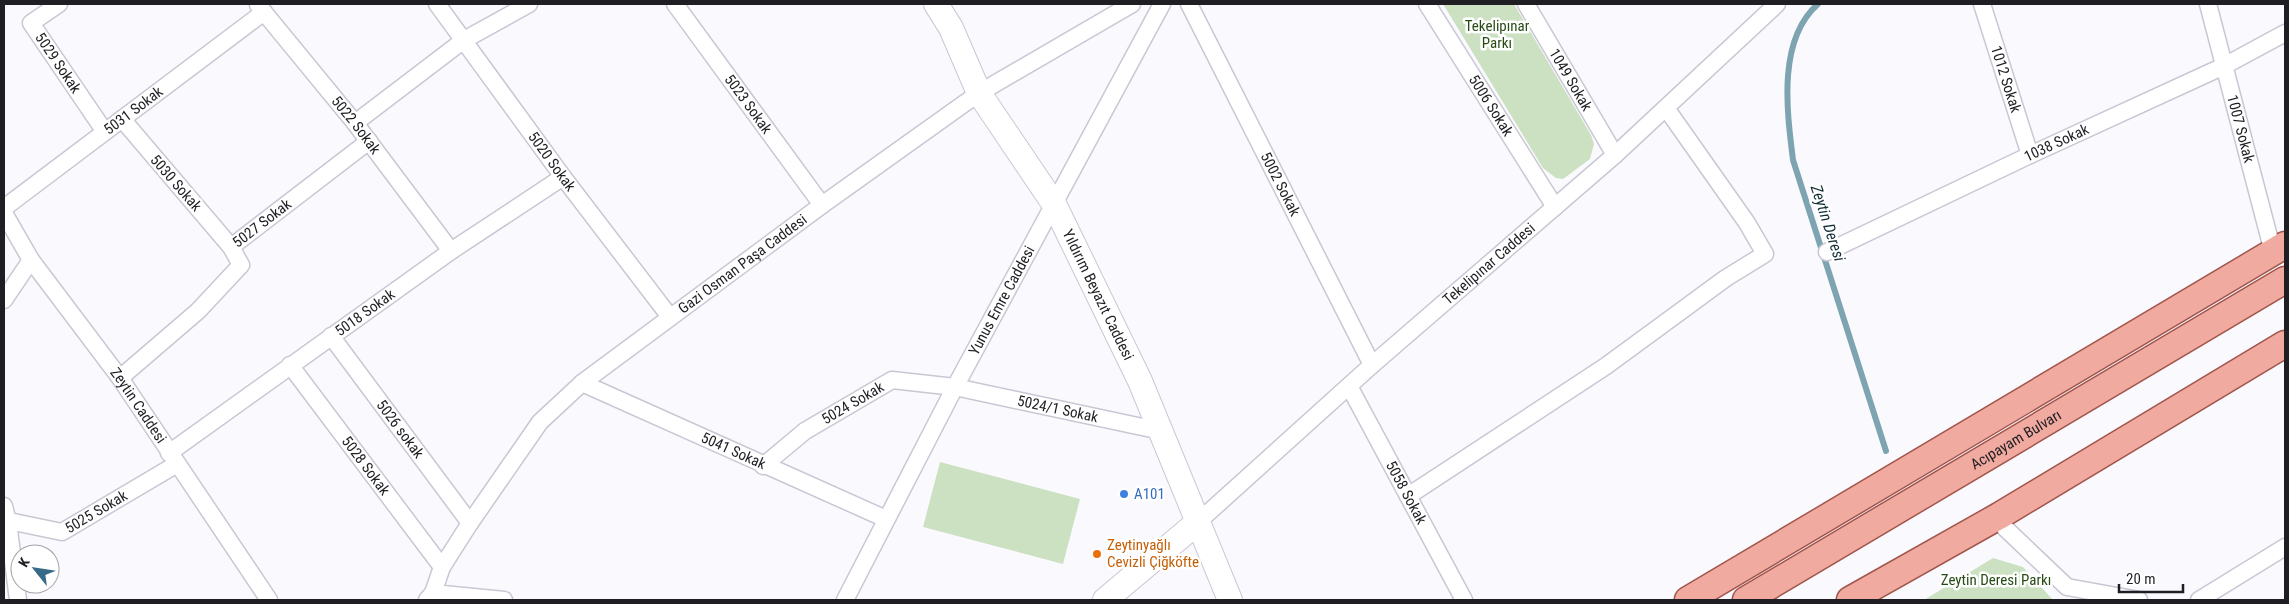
<svg xmlns="http://www.w3.org/2000/svg" width="2289" height="604" viewBox="0 0 2289 604" font-family="'Roboto Condensed',sans-serif">
  <rect width="100%" height="100%" fill="#faf9fe"/>
  <path fill="#cbe1c2" d="M 1443,4 L 1514,4 L 1591,135 L 1594,144 L 1590,159 L 1563,179 L 1556,178 L 1543,168 Z
    M 940,462 L 1080,499 L 1063,564 L 923,527 Z
    M 1993,558 L 2023,567 L 2053,600 L 1924,600 Z"/>
  <g fill="none" stroke-linecap="round" stroke-linejoin="round">
    <path stroke="#7ea4b2" stroke-width="6" d="M 1818,4 C 1777,40 1787,112 1793,160 L 1886,451"/>
    <defs>
      <g id="street">
        <path id="s1" d="M 59,4 L 31,23 L 105,132"/>
        <path id="s2" d="M 437,4 L 563,177 L 670,317"/>
        <path id="s3" d="M 675,4 L 822,205"/>
        <path id="s4" d="M 1189,4 L 1372,365"/>
        <path id="s5" d="M 1427,4 L 1555,207"/>
        <path id="s6" d="M 1526,4 L 1615,155"/>
        <path id="s7" d="M 1982,4 L 2030,155"/>
        <path id="s8" d="M 2208,4 L 2273,252"/>
        <path id="s9" d="M 258,5 L 355,123 L 451,251"/>
        <path d="M 355,123 L 464,40 L 529,4"/>
        <path id="s10" d="M 4,208 L 264,12"/>
        <path id="s11" d="M 4,213 L 31,260 L 120,378 L 269,600"/>
        <path id="s12" d="M 231,247 L 369,141"/>
        <path id="s13" d="M 1827,252 L 2030,155 L 2224,66 L 2285,33"/>
        <path d="M 4,300 L 31,260"/>
        <path id="s14" d="M 331,336 L 470,523"/>
        <path id="s15" d="M 290,365 L 442,567"/>
        <path d="M 120,378 L 198,311 L 241,265 L 231,247 L 122,119"/>
        <path id="s16" d="M 582,383 L 886,519"/>
        <path id="s17" d="M 1349,386 L 1464,600"/>
        <path id="s18" d="M 169,453 L 451,251 L 563,177"/>
        <path id="s19" d="M 763,466 L 805,431 L 892,380 L 955,387 L 1161,431"/>
        <path d="M 1408,496 L 1606,366 L 1726,278 L 1765,254 L 1747,223 L 1666,108"/>
        <path d="M 4,506 L 8,522 L 18,600"/>
        <path d="M 1999,516 L 2005,528 L 2067,587 L 2139,600"/>
        <path id="s20" d="M 4,520 L 62,532 L 177,464"/>
        <path id="s21" d="M 1198,522 L 1372,365 L 1615,155 L 1777,4"/>
        <path d="M 433,593 L 504,600"/>
        <path id="s22" d="M 427,600 L 433,593 L 442,567 L 470,523 L 540,422 L 582,383 L 822,205 L 979,93 L 1132,4"/>
        <path id="s23" d="M 845,600 L 955,387 L 1162,4"/>
        <path d="M 2199,600 L 2285,547"/>
      </g>
      <g id="secondary">
        <path id="s24" d="M 936,4 L 951,28 L 979,93 L 1054,204 L 1140,381 L 1230,600"/>
        <path d="M 1105,600 L 1198,522"/>
      </g>
      <g id="primary">
        <path d="M 1688,600 L 2285,245"/>
        <path id="s25" d="M 1746,600 L 2285,280"/>
        <path d="M 1850,600 L 1999,516 L 2285,344"/>
      </g>
    </defs>
    <use href="#street" stroke="#cac7d4" stroke-width="19"/>
    <use href="#secondary" stroke="#cac7d4" stroke-width="26"/>
    <use href="#primary" stroke="#a1554b" stroke-width="29"/>
    <use href="#street" stroke="#fff" stroke-width="16"/>
    <use href="#secondary" stroke="#fff" stroke-width="24"/>
    <use href="#primary" stroke="#f1aaa0" stroke-width="26"/>
  </g>
  <circle fill="#3f7fe0" stroke="#fff" stroke-width="2" cx="1124" cy="494" r="5"/>
  <circle fill="#e8710a" stroke="#fff" stroke-width="2" cx="1097" cy="554" r="5"/>
  <g text-anchor="middle" dominant-baseline="central" stroke-width="5" stroke-linejoin="round" paint-order="stroke">
    <g font-size="15" fill="#284b15" stroke="#fff">
      <text x="1497" y="26">Tekelipınar<tspan x="1497" dy="17">Parkı</tspan></text>
      <text x="1996" y="580">Zeytin Deresi Parkı</text>
    </g>
    <g font-size="15" fill="#1f1e23" stroke="#fff">
      <text stroke="none"><textPath href="#s1" startOffset="82">5029 Sokak</textPath></text>
      <text stroke="none"><textPath href="#s6" startOffset="88">1049 Sokak</textPath></text>
      <text stroke="none"><textPath href="#s7" startOffset="79">1012 Sokak</textPath></text>
      <text stroke="none"><textPath href="#s3" startOffset="124">5023 Sokak</textPath></text>
      <text stroke="none"><textPath href="#s5" startOffset="120">5006 Sokak</textPath></text>
      <text stroke="none"><textPath href="#s10" startOffset="162">5031 Sokak</textPath></text>
      <text stroke="none"><textPath href="#s9" startOffset="155">5022 Sokak</textPath></text>
      <text stroke="none"><textPath href="#s8" startOffset="129">1007 Sokak</textPath></text>
      <text stroke="none"><textPath href="#s13" startOffset="254">1038 Sokak</textPath></text>
      <text stroke="none"><textPath href="#s2" startOffset="195">5020 Sokak</textPath></text>
      <text transform="translate(176 183) rotate(49)">5030 Sokak</text>
      <text stroke="none"><textPath href="#s4" startOffset="202">5002 Sokak</textPath></text>
      <text stroke="none"><textPath href="#s12" startOffset="39">5027 Sokak</textPath></text>
      <text stroke="none"><textPath href="#s22" startOffset="469">Gazi Osman Paşa Caddesi</textPath></text>
      <text stroke="none"><textPath href="#s21" startOffset="389">Tekelipınar Caddesi</textPath></text>
      <text stroke="none"><textPath href="#s24" startOffset="334">Yıldırım Beyazıt Caddesi</textPath></text>
      <text stroke="none"><textPath href="#s23" startOffset="338">Yunus Emre Caddesi</textPath></text>
      <text stroke="none"><textPath href="#s18" startOffset="241">5018 Sokak</textPath></text>
      <text stroke="none"><textPath href="#s19" startOffset="110">5024 Sokak</textPath></text>
      <text stroke="none"><textPath href="#s11" startOffset="235">Zeytin Caddesi</textPath></text>
      <text stroke="none"><textPath href="#s19" startOffset="324">5024/1 Sokak</textPath></text>
      <text stroke="none"><textPath href="#s14" startOffset="116">5026 sokak</textPath></text>
      <text stroke="none"><textPath href="#s25" startOffset="314">Acıpayam Bulvarı</textPath></text>
      <text stroke="none"><textPath href="#s16" startOffset="166">5041 Sokak</textPath></text>
      <text stroke="none"><textPath href="#s15" startOffset="126">5028 Sokak</textPath></text>
      <text stroke="none"><textPath href="#s17" startOffset="121">5058 Sokak</textPath></text>
      <text stroke="none"><textPath href="#s20" startOffset="99">5025 Sokak</textPath></text>
    </g>
    <g font-size="15" fill="#366cbe" stroke="#fff" text-anchor="start">
      <text x="1134" y="494">A101</text>
    </g>
    <g font-size="15" fill="#c56008" stroke="#fff" text-anchor="start">
      <text x="1107" y="545">Zeytinyağlı<tspan x="1107" dy="17">Cevizli Çiğköfte</tspan></text>
    </g>
    <g font-size="16" font-style="italic" fill="#122e36" stroke="#fff">
      <text transform="translate(1828 223) rotate(72)">Zeytin Deresi</text>
    </g>
  </g>
  <rect width="2289" height="604" fill="none" stroke="#1f1e23" stroke-width="10"/>
  <g transform="translate(35 569) rotate(300)"><circle r="24" fill="#ffffff" stroke="#a5a5a7"/>
  <path d="M0-4L9 19L0 12L-9 19Z" fill="#366a87"/>
  <text y="-8" font-size="14" font-weight="bold" text-anchor="middle" fill="#1f1e23">K</text>
  </g>
  <path d="M2119 584v8h64v-8" fill="none" stroke="#1f1e23" stroke-width="2.5"/>
  <text x="2126" y="584" font-size="15" fill="#1f1e23" stroke="#ffffff" stroke-width="4" paint-order="stroke">20 m</text>
</svg>
